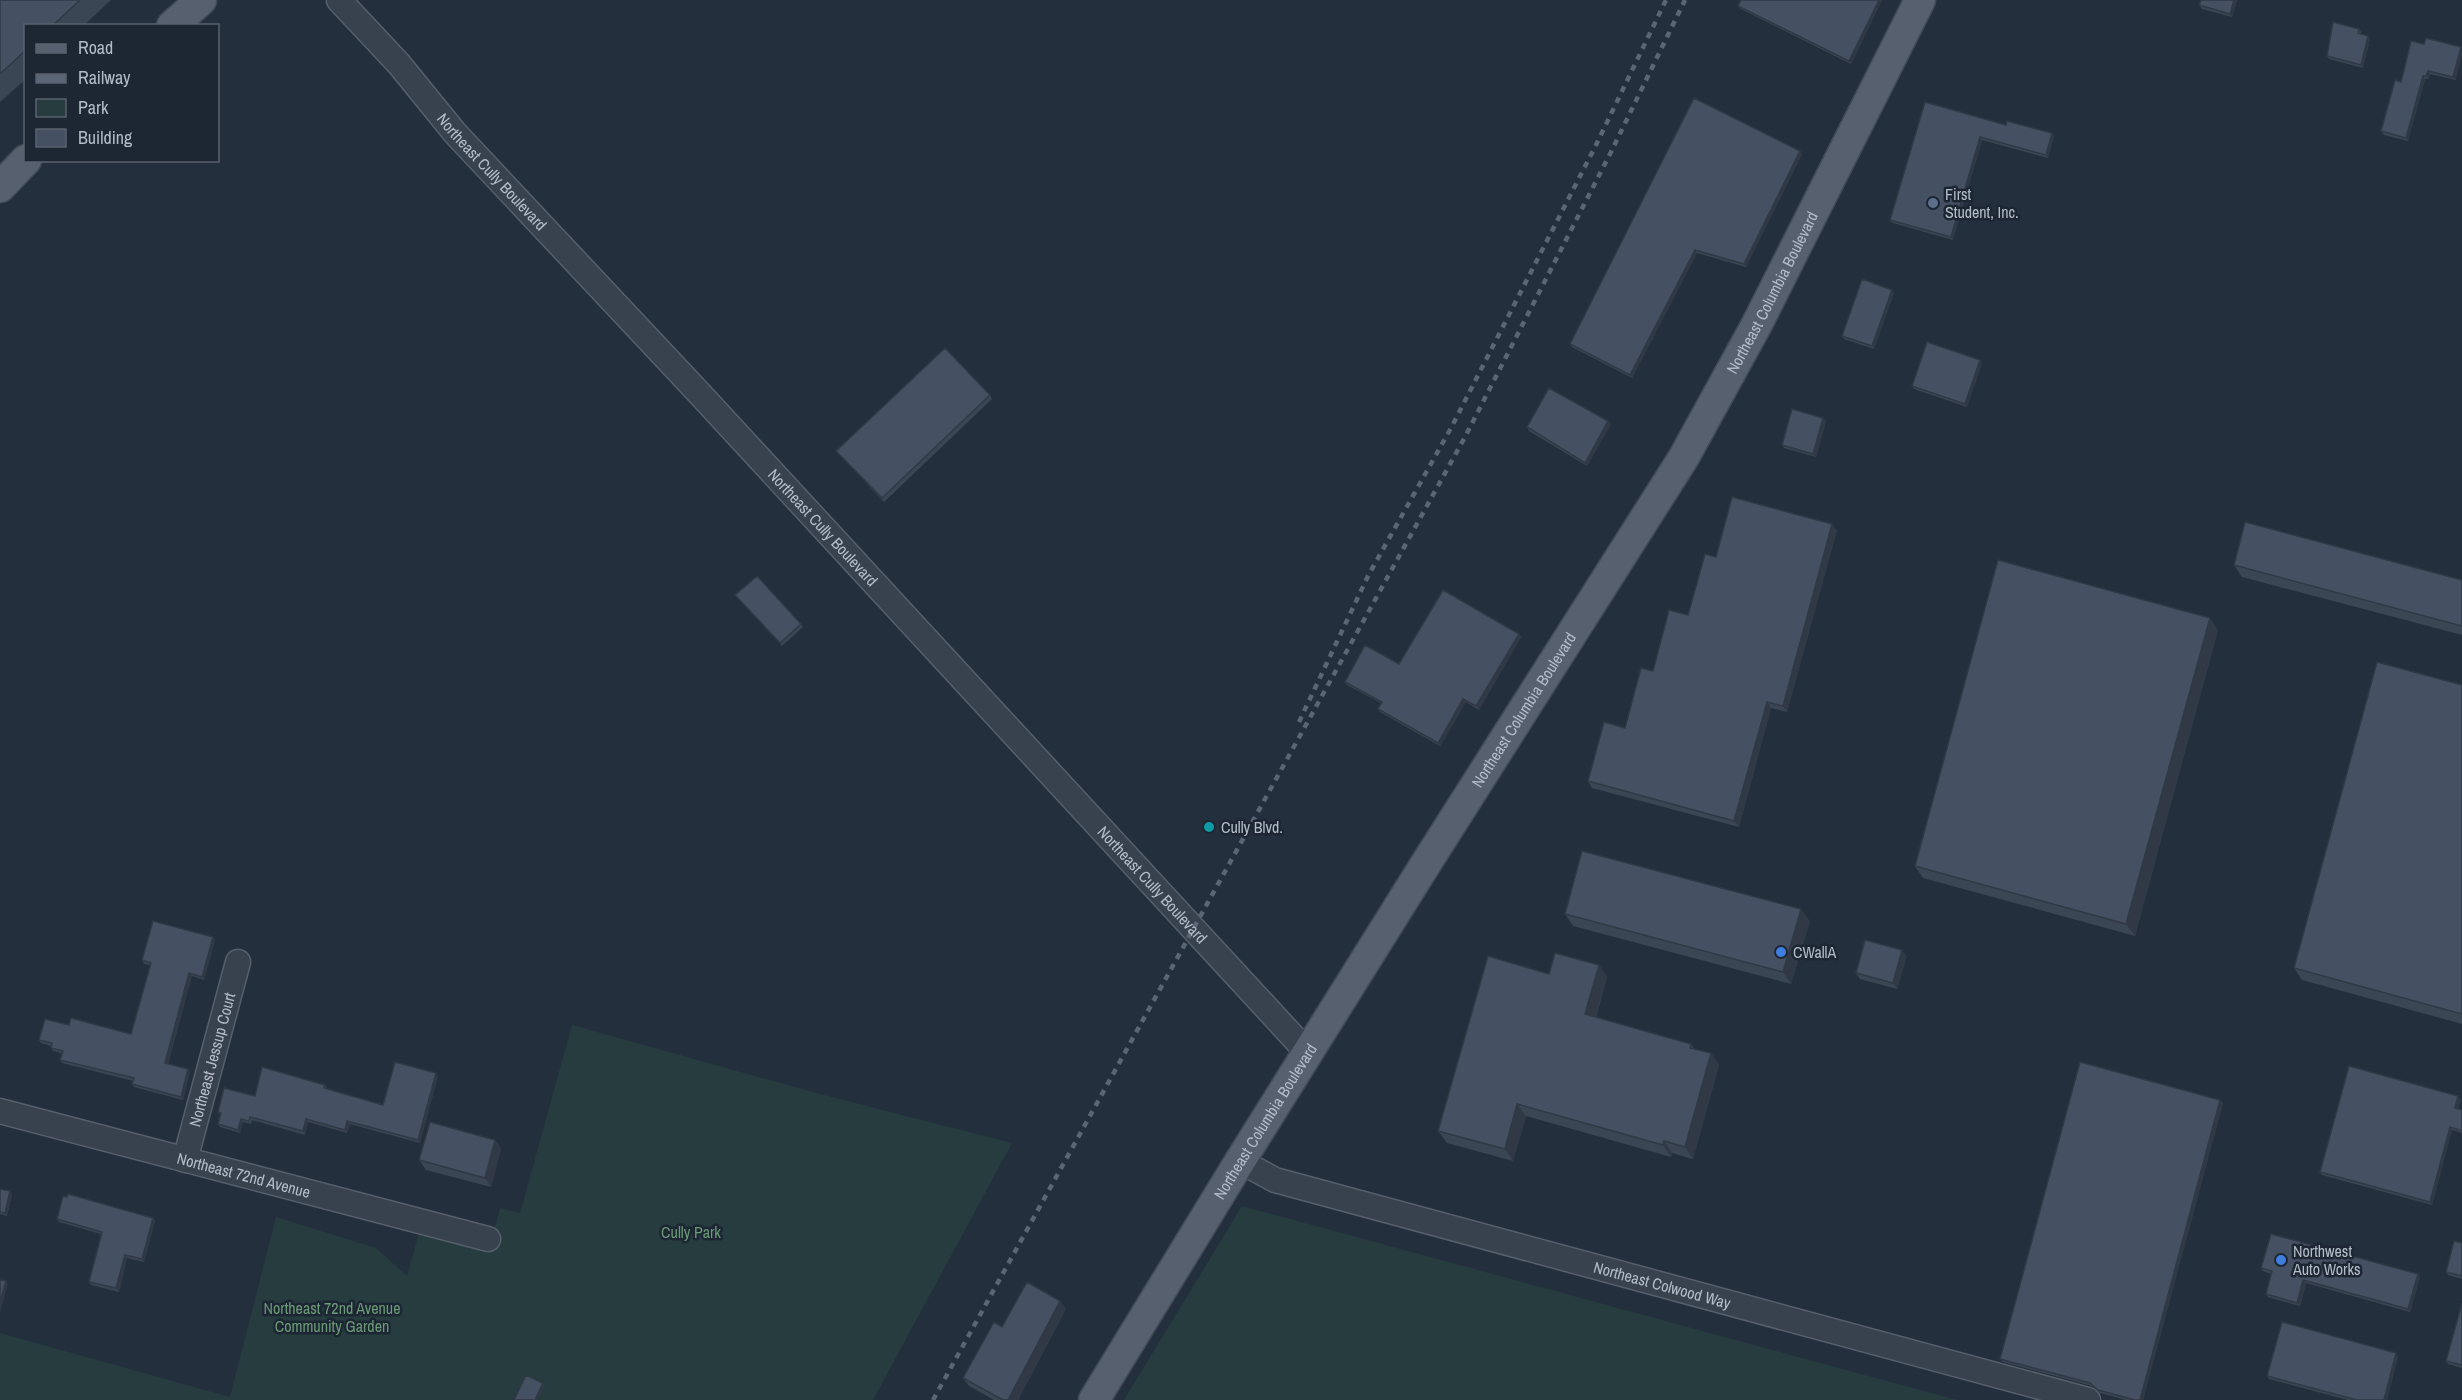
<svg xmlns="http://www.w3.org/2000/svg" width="2462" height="1400" viewBox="0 0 2462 1400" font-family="'Archivo Narrow',sans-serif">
  <rect width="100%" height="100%" fill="#242f3e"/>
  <path fill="#263c3f" d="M 572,1025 L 820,1094 L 1012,1143 L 873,1400 L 0,1400 L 0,1333 L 230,1397 L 276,1217 L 376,1248 L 407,1276 L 419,1233 L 488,1253 L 500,1208 L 520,1213 Z
    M 1242,1206 L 1957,1400 L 1124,1400 Z"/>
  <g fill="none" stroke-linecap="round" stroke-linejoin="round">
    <defs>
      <g id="minor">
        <path id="s1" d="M 339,0 L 399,64 L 455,133 L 700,394 L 1309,1054"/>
        <path id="s2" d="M 0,1111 L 488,1239"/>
        <path id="s3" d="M 185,1160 L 238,962"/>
        <path id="s4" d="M 1240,1161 L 1275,1180 L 2088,1400"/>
      </g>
      <g id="major">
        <path d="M 172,26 L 201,0"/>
        <path d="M 0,187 L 26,160"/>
        <path id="s5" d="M 1094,1400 L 1240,1161 L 1425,865 L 1684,457 L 1757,324 L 1920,0"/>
      </g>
    </defs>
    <use href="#minor" stroke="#565f6c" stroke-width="27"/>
    <use href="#major" stroke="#414a57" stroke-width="33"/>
    <use href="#minor" stroke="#38414e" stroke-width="24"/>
    <use href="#major" stroke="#56606e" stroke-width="30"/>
    <path stroke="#5a6575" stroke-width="4.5" stroke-dasharray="6 6" stroke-linecap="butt" d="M 1299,722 L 1368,576 L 1451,428 L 1596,145 L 1666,0
      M 933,1400 L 1465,437 L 1611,152 L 1685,0"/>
  </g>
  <path fill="#3b4654" d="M 0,0 L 111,0 L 83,26 L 26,26 L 26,79 L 0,102 Z
    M 1882,0 L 1851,64 L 1741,9 L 1738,6 Z
    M 2237,0 L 2232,17 L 2202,9 L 2199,5 Z
    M 2359,29 L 2361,32 L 2361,34 L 2370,39 L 2363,68 L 2329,59 L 2327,56 Z
    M 2426,38 L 2456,80 L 2430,74 L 2428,79 L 2425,79 L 2408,141 L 2384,135 L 2381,131 L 2401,82 L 2424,44 Z
    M 1925,102 L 2006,125 L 2054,136 L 2048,158 L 1982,140 L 1953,240 L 1893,223 L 1890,220 Z
    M 1800,151 L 1802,154 L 1746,267 L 1697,253 L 1632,378 L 1572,347 L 1570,344 Z
    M 1892,290 L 1894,293 L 1874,349 L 1844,339 L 1842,336 Z
    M 1980,360 L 1982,363 L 1967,407 L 1914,389 L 1912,386 Z
    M 990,395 L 992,399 L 884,502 L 836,451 Z
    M 1823,418 L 1826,421 L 1816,457 L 1784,448 L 1782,445 Z
    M 1608,421 L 1611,424 L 1587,466 L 1529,431 L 1527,427 Z
    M 1837,530 L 1787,712 L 1771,708 L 1739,827 L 1592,788 L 1588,781 L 1625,728 L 1653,671 L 1688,615 L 1716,557 Z
    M 2234,565 L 2462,580 L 2462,635 L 2242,577 Z
    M 735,595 L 801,624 L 803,627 L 782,646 Z
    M 2218,630 L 2135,936 L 1923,878 L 1915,866 Z
    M 1519,634 L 1521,637 L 1479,710 L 1466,702 L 1440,746 L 1380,712 L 1378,709 L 1381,703 L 1347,685 L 1345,682 L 1399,664 Z
    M 2462,685 L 2462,1024 L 2302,980 L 2294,968 Z
    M 1565,914 L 1810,921 L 1791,984 L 1573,926 Z
    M 213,937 L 215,940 L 204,980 L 192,976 L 168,1064 L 188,1069 L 190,1072 L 183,1100 L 134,1087 L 132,1084 L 133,1081 L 62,1063 L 60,1060 L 62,1053 L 53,1051 L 51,1048 L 51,1046 L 41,1043 L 39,1040 L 69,1025 L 131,1034 L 150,965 L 144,964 L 142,960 Z
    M 1907,956 L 1897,989 L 1860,979 L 1856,973 Z
    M 1599,965 L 1607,977 L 1596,1018 L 1691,1044 L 1694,1049 L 1711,1053 L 1719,1065 L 1693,1159 L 1672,1153 L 1671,1157 L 1526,1116 L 1513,1161 L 1447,1143 L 1438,1131 L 1549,974 Z
    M 438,1076 L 420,1143 L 350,1124 L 347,1133 L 308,1122 L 305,1135 L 252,1120 L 251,1124 L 243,1122 L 240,1133 L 220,1127 L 218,1124 L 221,1116 L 218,1112 L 255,1096 L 325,1085 L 327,1088 L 327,1089 L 383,1105 Z
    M 2220,1100 L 2223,1103 L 2143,1400 L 2126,1400 L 2100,1393 L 2092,1386 L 2003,1362 L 2000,1359 Z
    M 2461,1100 L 2458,1108 L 2462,1110 L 2462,1133 L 2452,1130 L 2432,1205 L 2322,1175 L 2320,1172 Z
    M 495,1140 L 501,1149 L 491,1187 L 426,1170 L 419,1160 Z
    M 0,1189 L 10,1191 L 12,1194 L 7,1216 L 0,1214 Z
    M 153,1218 L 155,1221 L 144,1262 L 127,1258 L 119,1292 L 91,1285 L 89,1282 L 101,1234 L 59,1222 L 57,1219 Z
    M 2462,1243 L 2462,1279 L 2448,1275 L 2446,1272 Z
    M 2261,1268 L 2420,1277 L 2410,1312 L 2306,1283 L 2300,1306 L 2268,1297 L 2266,1294 L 2271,1274 L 2263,1271 Z
    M 2462,1303 L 2462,1368 L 2448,1364 L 2446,1361 Z
    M 1066,1309 L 1018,1400 L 994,1400 L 969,1386 L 963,1378 L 1002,1327 Z
    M 2398,1356 L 2387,1400 L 2348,1400 L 2269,1379 L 2267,1376 Z"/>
  <path fill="#303945" d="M 1879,0 L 1882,0 L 1851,64 L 1849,61 Z
    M 2234,0 L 2237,0 L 2232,17 L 2230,14 Z
    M 2368,36 L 2370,39 L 2363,68 L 2361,65 Z
    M 2461,47 L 2462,55 L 2456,80 L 2453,77 Z
    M 2428,71 L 2430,74 L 2428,79 L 2426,76 Z
    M 2423,76 L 2425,79 L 2408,141 L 2406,138 Z
    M 2052,133 L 2054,136 L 2048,158 L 2046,155 Z
    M 1980,137 L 1982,140 L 1953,240 L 1951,237 Z
    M 1800,151 L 1802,154 L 1746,267 L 1744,264 Z
    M 1695,250 L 1697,253 L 1632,378 L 1630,375 Z
    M 1892,290 L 1894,293 L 1874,349 L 1872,346 Z
    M 1980,360 L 1982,363 L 1967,407 L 1965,404 Z
    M 1823,418 L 1826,421 L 1816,457 L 1813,454 Z
    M 1608,421 L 1611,424 L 1587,466 L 1585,463 Z
    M 1832,524 L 1837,530 L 1787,712 L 1783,706 Z
    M 2210,618 L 2218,630 L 2135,936 L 2126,924 Z
    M 1519,634 L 1521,637 L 1479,710 L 1476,706 Z
    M 1463,699 L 1466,702 L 1440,746 L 1438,743 Z
    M 1767,702 L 1771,708 L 1739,827 L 1734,821 Z
    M 1801,909 L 1810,921 L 1791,984 L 1783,972 Z
    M 213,937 L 215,940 L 204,980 L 202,977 Z
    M 1902,950 L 1907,956 L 1897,989 L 1893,983 Z
    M 1599,965 L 1607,977 L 1593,1026 L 1585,1014 Z
    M 189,973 L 192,976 L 167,1066 L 165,1063 Z
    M 1711,1053 L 1719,1065 L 1693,1159 L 1685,1147 Z
    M 188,1069 L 190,1072 L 183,1100 L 181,1097 Z
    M 436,1073 L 438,1076 L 420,1143 L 418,1140 Z
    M 2458,1096 L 2461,1100 L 2458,1111 L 2455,1108 Z
    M 2220,1100 L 2223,1103 L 2143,1400 L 2140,1400 Z
    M 1517,1104 L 1526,1116 L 1513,1161 L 1505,1149 Z
    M 241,1119 L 243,1122 L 240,1133 L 238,1130 Z
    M 306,1119 L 308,1122 L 305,1135 L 303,1131 Z
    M 347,1121 L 350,1124 L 347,1133 L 345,1130 Z
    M 2450,1127 L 2452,1130 L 2432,1205 L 2430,1202 Z
    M 495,1140 L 501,1149 L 491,1187 L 485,1178 Z
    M 1664,1141 L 1672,1153 L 1671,1157 L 1663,1145 Z
    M 10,1191 L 12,1194 L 7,1216 L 5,1213 Z
    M 153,1218 L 155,1221 L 144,1262 L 142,1259 Z
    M 125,1255 L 127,1258 L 119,1292 L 116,1288 Z
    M 2418,1274 L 2420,1277 L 2410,1312 L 2408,1309 Z
    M 2303,1280 L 2306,1283 L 2300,1306 L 2297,1303 Z
    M 6,1281 L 8,1284 L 0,1313 L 0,1302 Z
    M 1060,1301 L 1066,1309 L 1018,1400 L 1008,1400 Z
    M 2396,1353 L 2398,1356 L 2387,1400 L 2384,1400 Z
    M 543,1383 L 545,1387 L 538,1400 L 535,1400 Z"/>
  <path fill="#455162" stroke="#303945" stroke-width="1.5" d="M 0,0 L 80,0 L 52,26 L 26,26 L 26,50 L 0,74 Z
    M 1741,0 L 1879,0 L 1849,61 L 1738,6 Z
    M 2201,0 L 2234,0 L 2230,14 L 2199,5 Z
    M 2333,22 L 2359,29 L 2358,33 L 2368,36 L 2361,65 L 2327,56 Z
    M 2426,38 L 2461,47 L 2453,77 L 2428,71 L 2426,76 L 2423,76 L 2406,138 L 2381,131 L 2395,80 L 2401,82 L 2411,41 L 2424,44 Z
    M 1694,98 L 1800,151 L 1744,264 L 1695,250 L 1630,375 L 1570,344 Z
    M 1925,102 L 2006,125 L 2007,121 L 2052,133 L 2046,155 L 1980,137 L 1951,237 L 1890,220 Z
    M 1862,279 L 1892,290 L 1872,346 L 1842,336 Z
    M 1927,342 L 1980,360 L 1965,404 L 1912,386 Z
    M 945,348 L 990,395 L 882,498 L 836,451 Z
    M 1549,388 L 1608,421 L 1585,463 L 1527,427 Z
    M 1792,409 L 1823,418 L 1813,454 L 1782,445 Z
    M 1732,497 L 1832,524 L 1783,706 L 1767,702 L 1734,821 L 1588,781 L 1604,722 L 1625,728 L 1641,668 L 1653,671 L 1669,610 L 1688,615 L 1705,554 L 1716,557 Z
    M 2245,522 L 2462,580 L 2462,626 L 2234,565 Z
    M 1998,560 L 2210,618 L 2126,924 L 1915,866 Z
    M 757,576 L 801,624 L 780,643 L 735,595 Z
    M 1443,590 L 1519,634 L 1476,706 L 1463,699 L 1438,743 L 1378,709 L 1382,702 L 1345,682 L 1365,645 L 1399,664 Z
    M 2377,662 L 2462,685 L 2462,1014 L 2294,968 Z
    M 1582,851 L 1801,909 L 1783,972 L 1565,914 Z
    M 153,921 L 213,937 L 202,977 L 189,973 L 165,1063 L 188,1069 L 181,1097 L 132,1084 L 134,1078 L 60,1060 L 63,1051 L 51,1048 L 52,1043 L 39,1040 L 45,1019 L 69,1025 L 71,1018 L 131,1034 L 151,963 L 142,960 Z
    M 1865,940 L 1902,950 L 1893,983 L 1856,973 Z
    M 1555,953 L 1599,965 L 1585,1014 L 1691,1044 L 1690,1048 L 1711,1053 L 1685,1147 L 1664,1141 L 1663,1145 L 1517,1104 L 1505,1149 L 1438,1131 L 1488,956 L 1549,974 Z
    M 395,1062 L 436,1073 L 418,1140 L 347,1121 L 345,1130 L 306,1119 L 303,1131 L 250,1117 L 249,1121 L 241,1119 L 238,1130 L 218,1124 L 221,1113 L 218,1112 L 224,1088 L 255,1096 L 262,1067 L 325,1085 L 324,1088 L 383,1105 Z
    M 2080,1062 L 2220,1100 L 2140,1400 L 2135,1400 L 2098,1390 L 2090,1383 L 2000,1359 Z
    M 2349,1066 L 2458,1096 L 2455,1108 L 2462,1110 L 2462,1131 L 2450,1127 L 2430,1202 L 2320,1172 Z
    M 430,1122 L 495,1140 L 485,1178 L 419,1160 Z
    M 0,1189 L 10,1191 L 5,1213 L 0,1212 Z
    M 68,1194 L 153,1218 L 142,1259 L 125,1255 L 116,1288 L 89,1282 L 102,1232 L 57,1219 L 63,1196 L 67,1197 Z
    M 2271,1234 L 2418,1274 L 2408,1309 L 2303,1280 L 2297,1303 L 2266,1294 L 2272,1271 L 2261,1268 Z
    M 2454,1241 L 2462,1243 L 2462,1276 L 2446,1272 Z
    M 0,1280 L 6,1281 L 0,1302 Z
    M 1027,1282 L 1060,1301 L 1008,1400 L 1003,1400 L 963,1378 L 994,1322 L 1002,1327 Z
    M 2462,1303 L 2462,1365 L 2446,1361 Z
    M 2282,1322 L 2396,1353 L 2384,1400 L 2357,1400 L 2267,1376 Z
    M 526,1375 L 543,1383 L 535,1400 L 514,1400 Z"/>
  <circle fill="#5c6f8a" stroke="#1d2633" stroke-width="2" cx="1933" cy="203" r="6"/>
  <circle fill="#0f9aa8" stroke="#1d2633" stroke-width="2" cx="1209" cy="827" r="6"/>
  <g fill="#3f7fe0" stroke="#1d2633" stroke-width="2">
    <circle cx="1781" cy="952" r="6"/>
    <circle cx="2281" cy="1260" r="6"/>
  </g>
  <g text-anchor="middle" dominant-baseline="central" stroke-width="5" stroke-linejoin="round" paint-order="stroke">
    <g font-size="16" fill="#b4bcc9" stroke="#1d2633">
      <text stroke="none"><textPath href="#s1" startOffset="230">Northeast Cully Boulevard</textPath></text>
      <text stroke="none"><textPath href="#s5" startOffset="1299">Northeast Columbia Boulevard</textPath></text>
      <text stroke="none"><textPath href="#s1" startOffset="716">Northeast Cully Boulevard</textPath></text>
      <text stroke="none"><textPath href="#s5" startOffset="813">Northeast Columbia Boulevard</textPath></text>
      <text stroke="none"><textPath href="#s1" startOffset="1202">Northeast Cully Boulevard</textPath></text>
      <text stroke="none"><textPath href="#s3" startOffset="104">Northeast Jessup Court</textPath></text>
      <text stroke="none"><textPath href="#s5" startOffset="327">Northeast Columbia Boulevard</textPath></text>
      <text stroke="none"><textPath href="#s2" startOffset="252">Northeast 72nd Avenue</textPath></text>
      <text stroke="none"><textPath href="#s4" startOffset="441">Northeast Colwood Way</textPath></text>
    </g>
    <g font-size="16" fill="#b4bcc9" stroke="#1d2633" text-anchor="start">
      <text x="1945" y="194">First<tspan x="1945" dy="18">Student, Inc.</tspan></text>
      <text x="1221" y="827">Cully Blvd.</text>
      <text x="1793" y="952">CWallA</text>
      <text x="2293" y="1251">Northwest<tspan x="2293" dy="18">Auto Works</tspan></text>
    </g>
    <g font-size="16" fill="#6b9a76" stroke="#1d2633">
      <text x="691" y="1232">Cully Park</text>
      <text x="332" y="1308">Northeast 72nd Avenue<tspan x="332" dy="18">Community Garden</tspan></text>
    </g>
  </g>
  <rect x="24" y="24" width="195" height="138" fill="#1d2633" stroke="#59626f" stroke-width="1.5"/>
  <rect x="36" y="44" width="30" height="9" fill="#56606e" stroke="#59626f" stroke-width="1.5"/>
  <text x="78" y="54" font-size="18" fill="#b4bcc9">Road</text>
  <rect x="36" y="74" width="30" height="9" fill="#5a6575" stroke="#59626f" stroke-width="1.5"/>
  <text x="78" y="84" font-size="18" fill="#b4bcc9">Railway</text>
  <rect x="36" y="99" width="30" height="18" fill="#263c3f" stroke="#59626f" stroke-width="1.5"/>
  <text x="78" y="114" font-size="18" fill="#b4bcc9">Park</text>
  <rect x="36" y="129" width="30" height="18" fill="#455162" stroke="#59626f" stroke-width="1.5"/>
  <text x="78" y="144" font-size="18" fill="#b4bcc9">Building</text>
</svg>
